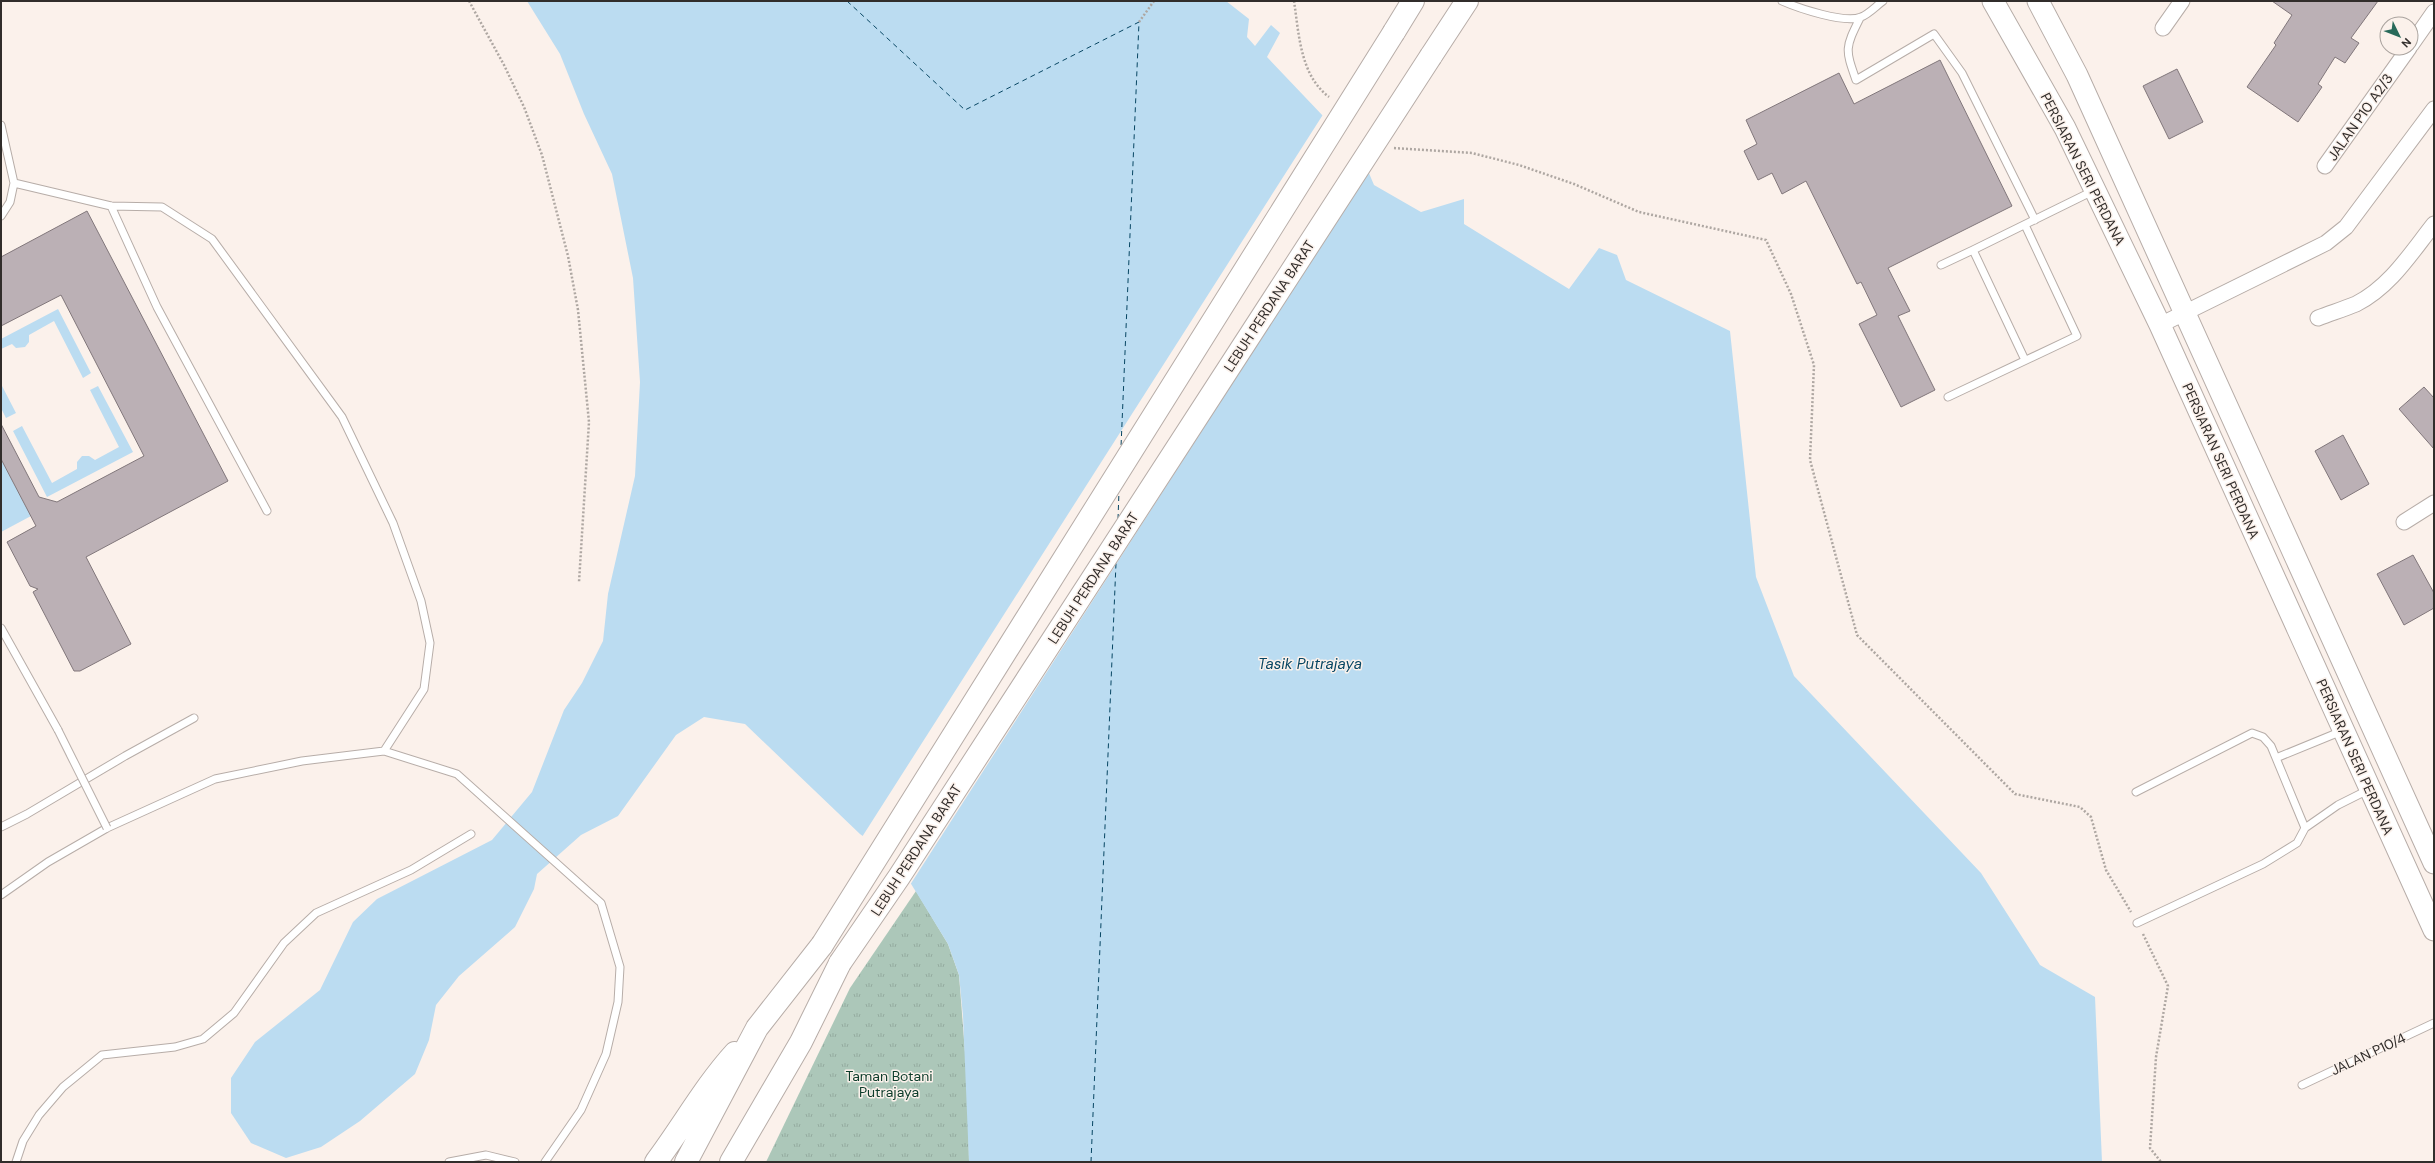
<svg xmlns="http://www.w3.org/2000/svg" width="2435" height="1163" viewBox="0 0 2435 1163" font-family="'DM Sans',sans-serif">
  <defs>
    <pattern id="park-tufts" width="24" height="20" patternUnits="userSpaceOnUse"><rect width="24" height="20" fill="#acc7b9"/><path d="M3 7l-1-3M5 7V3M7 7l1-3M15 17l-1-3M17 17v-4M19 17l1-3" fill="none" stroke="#94ab9f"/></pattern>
  </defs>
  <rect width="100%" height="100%" fill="#fbf1eb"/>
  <path fill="url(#park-tufts)" d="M 916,891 L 948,944 L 959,975 L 968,1091 L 969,1162 L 766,1162 L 850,988 Z"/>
  <path fill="#bbdcf1" d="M 527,1 L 1226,1 L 1249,19 L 1247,37 L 1255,46 L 1271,25 L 1280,33 L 1267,57 L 1324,117 L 1354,138 L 1374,185 L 1421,212 L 1464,199 L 1464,224 L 1569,289 L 1599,248 L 1617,255 L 1626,280 L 1730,331 L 1756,577 L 1794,676 L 1981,873 L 2040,965 L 2095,997 L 2102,1162 L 969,1162 L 963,1016 L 959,975 L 948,944 L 897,861 L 860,834 L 745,724 L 704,717 L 676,735 L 618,816 L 581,835 L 537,874 L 534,889 L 515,927 L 459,976 L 436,1005 L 429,1040 L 415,1074 L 360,1121 L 321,1147 L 286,1158 L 251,1143 L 231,1113 L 231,1078 L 255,1042 L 320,990 L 353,922 L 377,899 L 492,840 L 532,792 L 564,710 L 582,683 L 603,641 L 608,594 L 635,476 L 640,382 L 633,278 L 612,174 L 584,114 L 560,54 Z
    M 58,309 L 91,373 L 83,378 L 54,321 L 29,335 L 29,342 L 25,347 L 16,348 L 12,344 L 1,349 L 1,339 Z
    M 1,384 L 16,413 L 6,418 L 1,408 Z
    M 98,386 L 133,452 L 47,497 L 13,431 L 22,426 L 52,483 L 77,469 L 77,462 L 82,456 L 89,456 L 95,460 L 119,447 L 90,390 Z
    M 1,459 L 31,516 L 1,532 Z"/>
  <path fill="#fbf1eb" d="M 1324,113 L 1356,136 L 1370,169 L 910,885 L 896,862 L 862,837 Z"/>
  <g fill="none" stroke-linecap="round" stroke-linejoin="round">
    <path stroke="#074663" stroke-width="1" stroke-dasharray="5 4" stroke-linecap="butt" d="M 847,1 L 965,110 L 1139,22 L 1121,447
      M 1118,519 L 1119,491
      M 1091,1162 L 1116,563"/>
  </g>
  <path fill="#bbb0b5" stroke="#81777b" d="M 2272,1 L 2378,1 L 2351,38 L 2359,43 L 2345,63 L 2335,57 L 2318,84 L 2322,87 L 2298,122 L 2247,87 L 2276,45 L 2274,43 L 2292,15 Z
    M 1940,60 L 2012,206 L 1888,268 L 1910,311 L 1898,316 L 1935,390 L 1901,407 L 1859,324 L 1877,315 L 1861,282 L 1857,284 L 1806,181 L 1782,194 L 1772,173 L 1758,180 L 1744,151 L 1757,144 L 1746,120 L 1839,73 L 1854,104 Z
    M 2177,69 L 2203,122 L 2169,139 L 2143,86 Z
    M 87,211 L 228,481 L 86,557 L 131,644 L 80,671 L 74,671 L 33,592 L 38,589 L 30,586 L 7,542 L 36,526 L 1,459 L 1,424 L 39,497 L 57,502 L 144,456 L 61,295 L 1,326 L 1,257 Z
    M 2424,387 L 2434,398 L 2434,449 L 2399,409 Z
    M 2343,435 L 2369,484 L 2341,500 L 2315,451 Z
    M 2413,555 L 2434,593 L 2434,608 L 2404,625 L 2377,574 Z"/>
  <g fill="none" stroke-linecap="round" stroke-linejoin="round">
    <defs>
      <path id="lane" d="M 1782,1 C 1798,8 1845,24 1861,17 C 1869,14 1876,6 1883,1
        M 1860,18 C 1845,48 1845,49 1856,80 L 1934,34 L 1962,73 L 2035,220
        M 1,125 L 14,183
        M 111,206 L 157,307 L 267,511
        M 1,216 L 10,202 L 14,183 L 111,206 L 162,207 L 212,239 L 342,417 L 393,523 L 421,601 L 430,643 L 424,689 L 384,751
        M 1941,265 L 1973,250
        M 2025,360 L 1973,250 L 2093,191
        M 1948,397 L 2077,336 L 2025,225
        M 1,628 L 58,730
        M 2276,758 L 2342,731
        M 2136,792 L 2252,733 L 2263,737 L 2271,746 L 2305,828
        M 1,827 L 27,814 L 125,756 L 194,718
        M 1,895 L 48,862 L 107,828 L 215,779 L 302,761 L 384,751 L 457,774 L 601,903 L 620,967 L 618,1002 L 606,1054 L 581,1110 L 545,1162
        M 2137,923 L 2263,864 L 2297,843 L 2305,828 L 2338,805 L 2368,790
        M 2302,1085 L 2434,1023
        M 16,1162 L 23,1141 L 39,1115 L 63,1087 L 102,1055 L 175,1047 L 203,1039 L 234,1013 L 284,943 L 316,913 L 411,870 L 471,834
        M 449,1162 L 486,1155 L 515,1162"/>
      <path id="street" d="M 2163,28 L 2182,1
        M 2411,45 L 2434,12
        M 2325,166 L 2409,48
        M 2318,318 C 2331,313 2344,309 2356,304 C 2390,287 2411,253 2434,224
        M 2160,325 L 2326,243 L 2346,227 L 2434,109
        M 2404,522 L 2434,503"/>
      <path id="secondary" d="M 1993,1 L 2065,128 L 2160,325 L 2434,930
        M 2038,1 L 2077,75 L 2434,863"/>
      <path id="primary" d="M 1394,32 L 1413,1
        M 1431,56 L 1467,1
        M 656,1162 C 683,1126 705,1086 735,1053
        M 686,1162 L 757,1028 L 822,945
        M 731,1162 L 801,1042 L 840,963"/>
    </defs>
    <use href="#lane" stroke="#b7ada8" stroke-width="9"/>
    <use href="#street" stroke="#b7ada8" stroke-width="17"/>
    <use href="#secondary" stroke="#b7ada8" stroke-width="23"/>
    <use href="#primary" stroke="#b7ada8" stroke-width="24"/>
    <path stroke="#aea7a2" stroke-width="2.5" stroke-dasharray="2 2" stroke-linecap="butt" d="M 469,1 L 504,65 L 524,107 L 542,155 L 568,256 L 578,310 L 589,422 L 579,582
      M 1294,1 C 1299,34 1300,75 1329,97
      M 1139,22 L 1154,1
      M 1394,148 L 1472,153 L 1519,165 L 1574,184 L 1639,212 L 1766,240 L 1791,294 L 1814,365 L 1810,460 L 1857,635 L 2015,794 L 2080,807 L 2091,817 L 2106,870 L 2131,912
      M 2143,934 L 2168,986 L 2156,1057 L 2150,1148 L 2161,1162"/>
    <use href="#lane" stroke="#fff" stroke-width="7"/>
    <use href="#street" stroke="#fff" stroke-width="15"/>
    <use href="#secondary" stroke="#fff" stroke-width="21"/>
    <use href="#primary" stroke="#fff" stroke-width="22"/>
    <defs>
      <path id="lane-bridge" d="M 58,730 L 107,828"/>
      <path id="primary-bridge" d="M 822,945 L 1394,32
        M 840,963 L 899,877 L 1431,56"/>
    </defs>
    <use href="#lane-bridge" stroke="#b7ada8" stroke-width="9" stroke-linecap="butt"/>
    <use href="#primary-bridge" stroke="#b7ada8" stroke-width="24" stroke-linecap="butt"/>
    <use href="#lane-bridge" stroke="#fff" stroke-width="7"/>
    <use href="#primary-bridge" stroke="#fff" stroke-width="22"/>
  </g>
  <g text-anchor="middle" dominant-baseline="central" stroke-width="3" stroke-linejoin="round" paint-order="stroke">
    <g font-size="14" fill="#312d2b" stroke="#fbf1eb">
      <text transform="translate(2360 117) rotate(-55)">JALAN P10 A2/3</text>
      <text transform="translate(2083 169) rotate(63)">PERSIARAN SERI PERDANA</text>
      <text transform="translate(1269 306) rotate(-57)">LEBUH PERDANA BARAT</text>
      <text transform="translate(2221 461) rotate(66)">PERSIARAN SERI PERDANA</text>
      <text transform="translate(1093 578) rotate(-57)">LEBUH PERDANA BARAT</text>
      <text transform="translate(2355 757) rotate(66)">PERSIARAN SERI PERDANA</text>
      <text transform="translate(916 850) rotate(-57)">LEBUH PERDANA BARAT</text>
      <text transform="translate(2368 1054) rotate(-25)">JALAN P10/4</text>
    </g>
    <g font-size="14" fill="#0d3d2b" stroke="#fbf1eb">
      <text x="889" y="1076">Taman Botani<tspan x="889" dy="16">Putrajaya</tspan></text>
    </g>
    <g font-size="15" font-style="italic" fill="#074663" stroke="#fbf1eb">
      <text x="1310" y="664">Tasik Putrajaya</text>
    </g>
  </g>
  <rect width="2435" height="1163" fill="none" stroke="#312d2b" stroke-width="4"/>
  <g transform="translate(2399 36) rotate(133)"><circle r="19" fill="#fbf1eb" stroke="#aaa39e"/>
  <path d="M0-3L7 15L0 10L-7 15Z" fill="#286a5a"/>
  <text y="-6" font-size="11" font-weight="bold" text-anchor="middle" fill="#312d2b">N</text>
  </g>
</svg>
